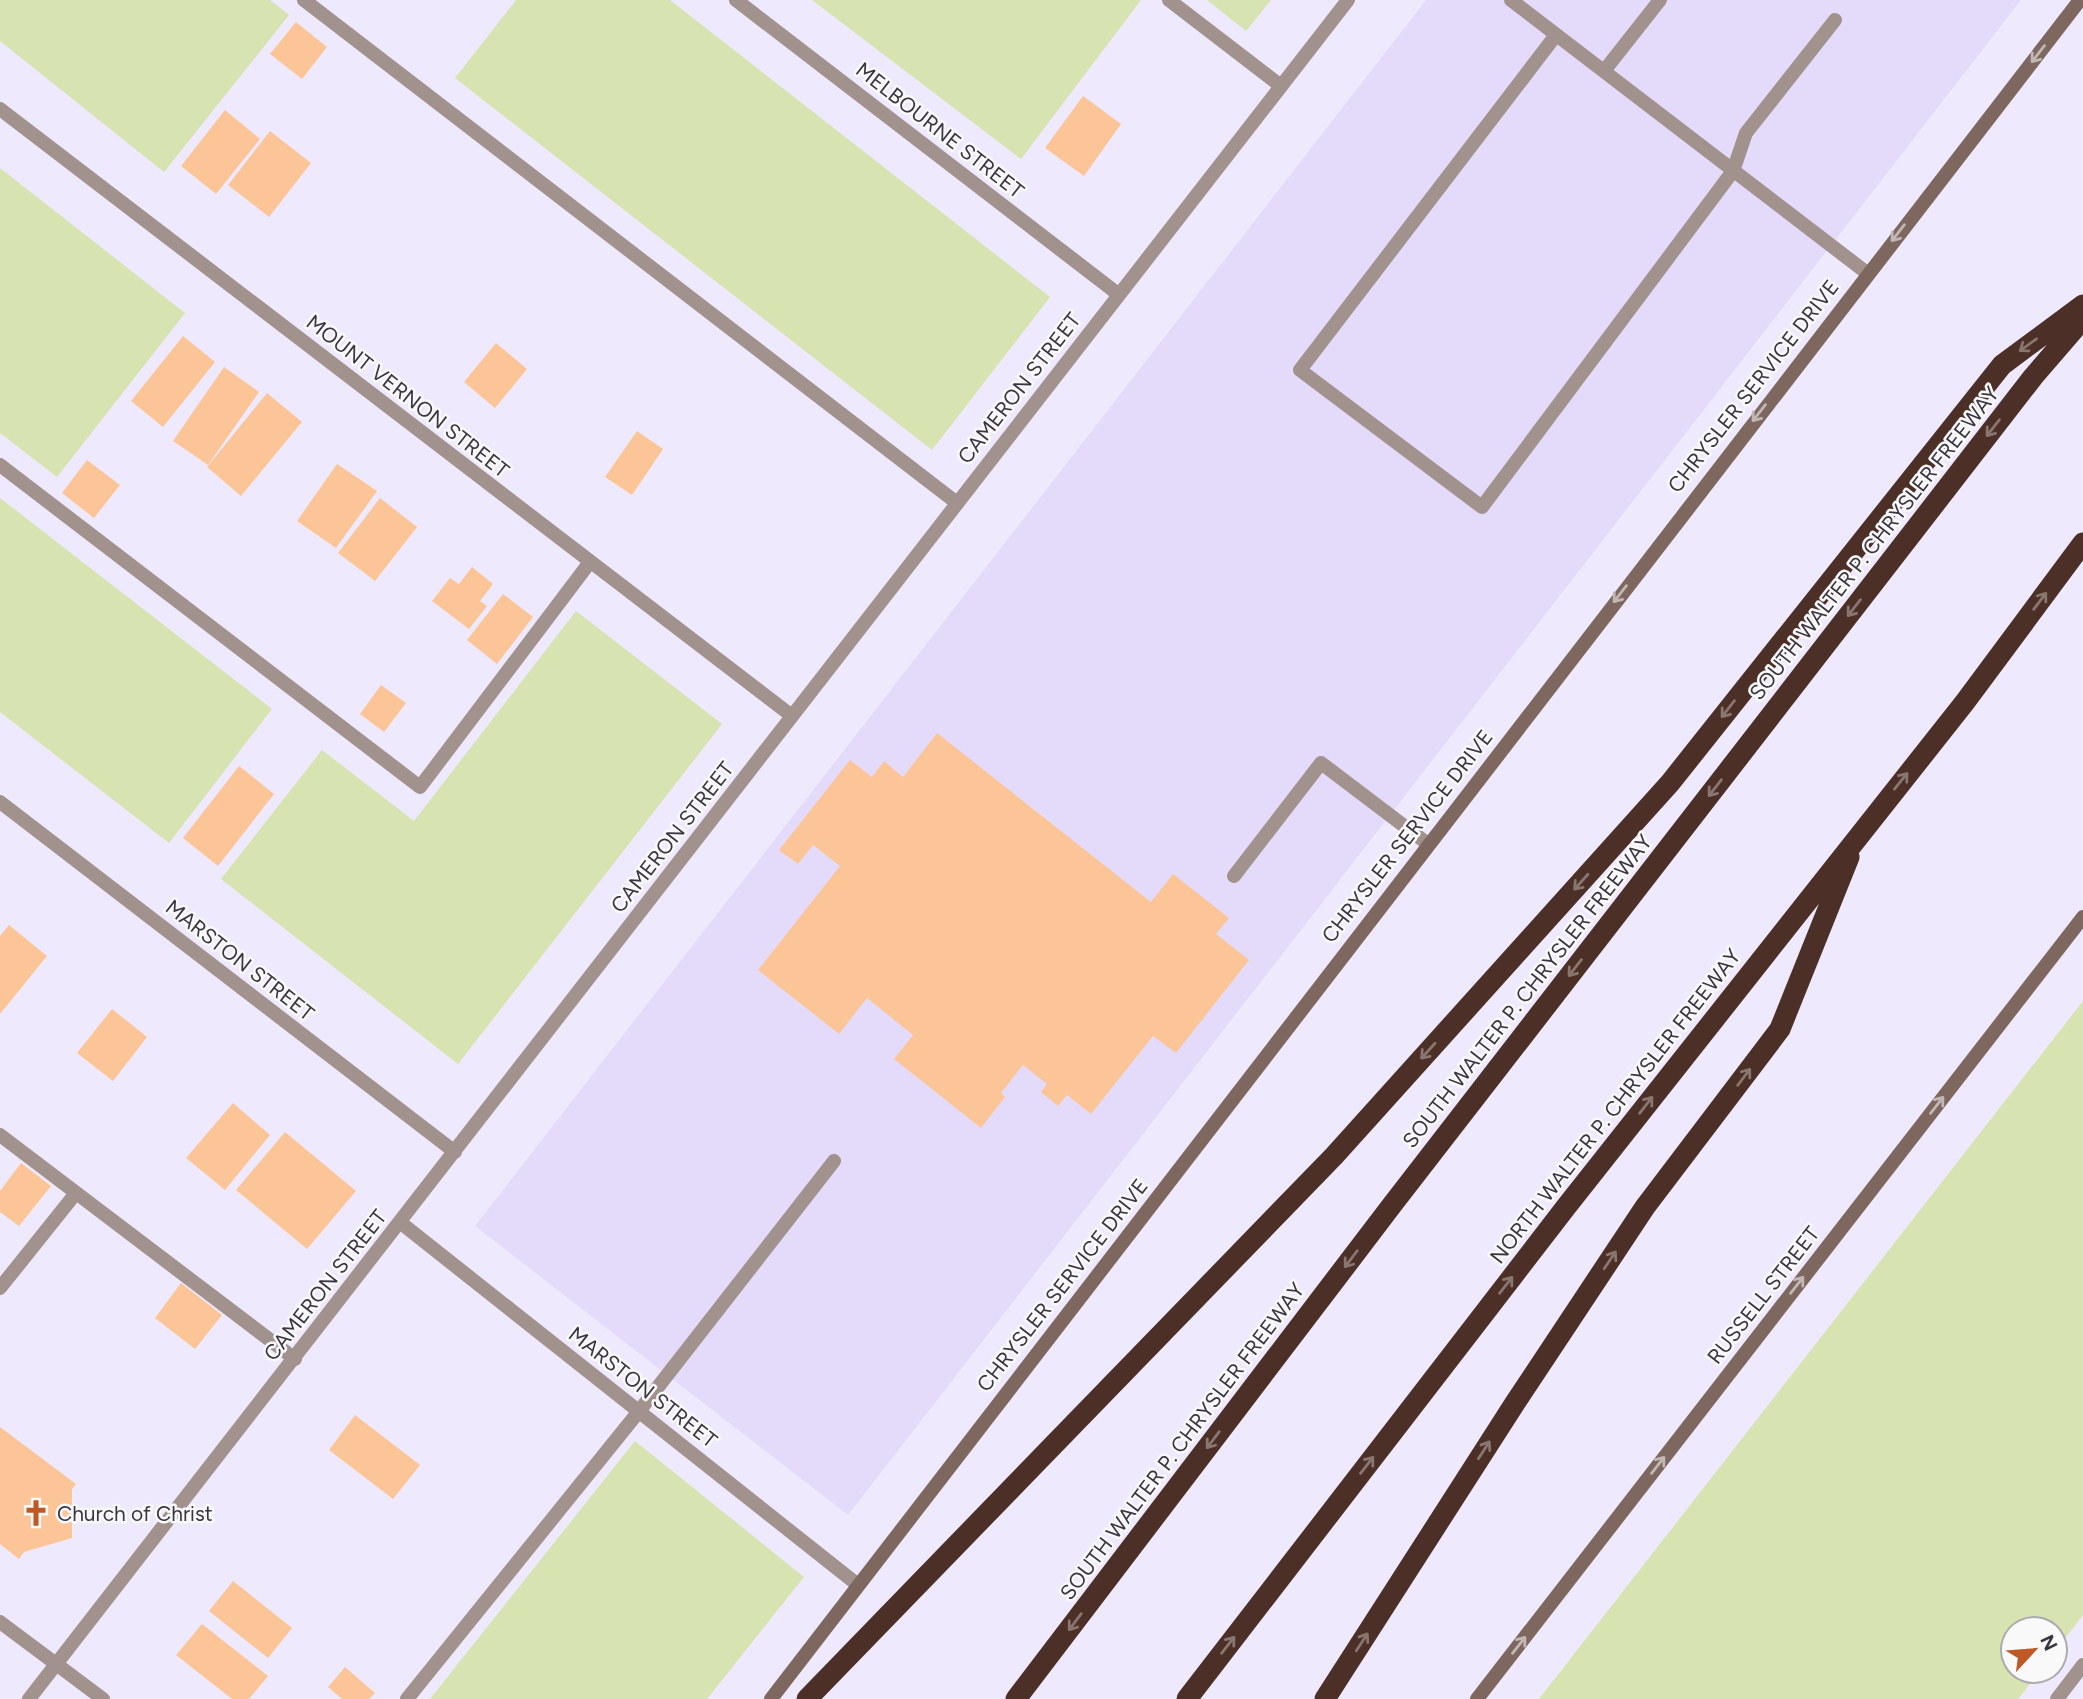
<svg xmlns="http://www.w3.org/2000/svg" width="2083" height="1699" viewBox="0 0 2083 1699" font-family="Figtree,sans-serif">
  <rect width="100%" height="100%" fill="#eee9fd"/>
  <path fill="#e4dbfb" d="M 1426,0 L 2021,0 L 848,1515 L 475,1226 Z"/>
  <path fill="#d7e3b0" d="M 0,0 L 270,0 L 289,15 L 164,172 L 0,41 Z
    M 516,0 L 670,0 L 1050,297 L 932,450 L 455,78 Z
    M 812,0 L 1141,0 L 1021,159 Z
    M 1207,0 L 1271,0 L 1246,31 Z
    M 0,168 L 185,313 L 57,477 L 0,433 Z
    M 0,498 L 272,709 L 169,843 L 0,712 Z
    M 576,611 L 722,724 L 458,1064 L 221,879 L 322,750 L 414,821 Z
    M 2083,1001 L 2083,1615 L 2055,1651 L 2055,1629 L 2013,1629 L 2013,1671 L 2040,1671 L 2018,1699 L 1539,1699 Z
    M 635,1441 L 804,1577 L 707,1699 L 430,1699 Z"/>
  <path fill="#fcc598" d="M 296,22 L 327,47 L 302,79 L 270,54 Z
    M 1083,96 L 1121,124 L 1084,176 L 1045,148 Z
    M 225,110 L 260,139 L 216,194 L 181,166 Z
    M 270,131 L 311,163 L 269,217 L 228,185 Z
    M 183,336 L 215,362 L 163,427 L 131,401 Z
    M 496,343 L 527,369 L 495,408 L 464,382 Z
    M 224,367 L 259,392 L 208,465 L 173,441 Z
    M 267,393 L 302,422 L 241,496 L 207,467 Z
    M 637,431 L 663,449 L 632,495 L 605,477 Z
    M 87,460 L 120,485 L 94,518 L 62,493 Z
    M 337,464 L 377,491 L 336,548 L 297,521 Z
    M 380,498 L 417,527 L 375,581 L 338,553 Z
    M 472,567 L 493,584 L 480,601 L 487,606 L 469,629 L 432,601 L 450,578 L 459,584 Z
    M 503,594 L 533,617 L 497,664 L 467,640 Z
    M 381,685 L 406,703 L 384,732 L 360,714 Z
    M 937,733 L 1151,902 L 1173,874 L 1229,918 L 1216,934 L 1249,960 L 1176,1053 L 1153,1036 L 1091,1114 L 1067,1095 L 1058,1106 L 1041,1092 L 1047,1084 L 1023,1065 L 1001,1093 L 1005,1097 L 981,1128 L 894,1059 L 913,1035 L 867,998 L 839,1034 L 758,970 L 840,866 L 813,845 L 798,864 L 779,850 L 850,760 L 872,777 L 884,761 L 903,777 Z
    M 239,766 L 274,794 L 218,866 L 183,838 Z
    M 9,925 L 47,956 L 0,1014 L 0,936 Z
    M 112,1009 L 147,1037 L 113,1081 L 77,1053 Z
    M 233,1103 L 270,1135 L 225,1190 L 186,1158 Z
    M 285,1132 L 356,1191 L 307,1249 L 236,1190 Z
    M 21,1163 L 51,1186 L 19,1226 L 0,1212 L 0,1191 Z
    M 181,1283 L 222,1315 L 195,1349 L 155,1318 Z
    M 355,1415 L 420,1465 L 393,1499 L 329,1450 Z
    M 0,1427 L 76,1484 L 72,1489 L 72,1538 L 24,1552 L 19,1559 L 0,1544 Z
    M 233,1581 L 292,1628 L 268,1658 L 209,1611 Z
    M 202,1624 L 268,1676 L 249,1699 L 232,1699 L 176,1655 Z
    M 345,1667 L 375,1693 L 369,1699 L 342,1699 L 328,1687 Z"/>
  <g fill="none" stroke-linecap="round" stroke-linejoin="round">
    <path stroke="#a2928d" stroke-width="14" d="M 304,0 L 957,503
      M 1169,0 L 1281,86
      M 1511,0 L 1867,273
      M 1556,35 L 1300,370 L 1482,507 L 1733,171 L 1746,133 L 1835,20
      M 1604,71 L 1660,0
      M 0,465 L 420,787 L 590,562
      M 1234,876 L 1321,763 L 1428,844
      M 0,1135 L 295,1359
      M 0,1288 L 76,1193
      M 0,1622 L 103,1699
      M 407,1699 L 640,1410 L 834,1161"/>
    <path stroke="#a2928d" stroke-width="14" d="M 736,0 L 1118,294
      M 0,109 L 792,716
      M 0,802 L 455,1152
      M 401,1223 L 858,1585
      M 29,1699 L 1348,0
      M 2057,1699 L 2083,1665"/>
    <path stroke="#7d675f" stroke-width="14" d="M 771,1699 L 2080,0
      M 1477,1699 L 2083,917"/>
    <path stroke="#4c2f26" stroke-width="21" d="M 807,1699 L 1334,1156 L 1670,783 L 2002,365 L 2083,305
      M 1016,1699 L 1392,1205 L 2033,377 L 2083,319
      M 1187,1699 L 1566,1207 L 1965,702 L 2083,543
      M 1325,1699 L 1515,1403 L 1645,1207 L 1780,1029 L 1849,857"/>
  </g>
  <defs><path id="oneway-shaft" d="M-6 0H5M1.5-3L5.5 0L1.5 3" fill="none" stroke-width="1.6" stroke-linecap="round" stroke-linejoin="round" transform="scale(1.75)"/></defs>
  <g stroke="#c1b7b4">
    <use href="#oneway-shaft" transform="translate(2038 54) rotate(128)"/>
    <use href="#oneway-shaft" transform="translate(1898 233) rotate(128)"/>
    <use href="#oneway-shaft" transform="translate(1759 413) rotate(128)"/>
    <use href="#oneway-shaft" transform="translate(1620 594) rotate(128)"/>
    <use href="#oneway-shaft" transform="translate(1937 1105) rotate(-52)"/>
    <use href="#oneway-shaft" transform="translate(1797 1285) rotate(-52)"/>
    <use href="#oneway-shaft" transform="translate(1658 1465) rotate(-52)"/>
    <use href="#oneway-shaft" transform="translate(1519 1645) rotate(-52)"/>
  </g>
  <g stroke="#897670">
    <use href="#oneway-shaft" transform="translate(2028 345) rotate(144)"/>
    <use href="#oneway-shaft" transform="translate(1993 428) rotate(128)"/>
    <use href="#oneway-shaft" transform="translate(2040 601) rotate(-53)"/>
    <use href="#oneway-shaft" transform="translate(1854 608) rotate(128)"/>
    <use href="#oneway-shaft" transform="translate(1728 709) rotate(128)"/>
    <use href="#oneway-shaft" transform="translate(1901 781) rotate(-51)"/>
    <use href="#oneway-shaft" transform="translate(1715 788) rotate(128)"/>
    <use href="#oneway-shaft" transform="translate(1581 882) rotate(132)"/>
    <use href="#oneway-shaft" transform="translate(1575 968) rotate(128)"/>
    <use href="#oneway-shaft" transform="translate(1428 1051) rotate(132)"/>
    <use href="#oneway-shaft" transform="translate(1744 1077) rotate(-53)"/>
    <use href="#oneway-shaft" transform="translate(1646 1105) rotate(-52)"/>
    <use href="#oneway-shaft" transform="translate(1351 1259) rotate(127)"/>
    <use href="#oneway-shaft" transform="translate(1610 1260) rotate(-56)"/>
    <use href="#oneway-shaft" transform="translate(1506 1285) rotate(-52)"/>
    <use href="#oneway-shaft" transform="translate(1213 1440) rotate(127)"/>
    <use href="#oneway-shaft" transform="translate(1484 1450) rotate(-57)"/>
    <use href="#oneway-shaft" transform="translate(1367 1465) rotate(-52)"/>
    <use href="#oneway-shaft" transform="translate(1075 1622) rotate(127)"/>
    <use href="#oneway-shaft" transform="translate(1362 1642) rotate(-57)"/>
    <use href="#oneway-shaft" transform="translate(1228 1645) rotate(-52)"/>
  </g>
  <defs>
    <symbol id="church-bare" viewBox="-9 -9 18 18"><path d="M-1.2-6h2.4v3.5h3.3v2.4h-3.3V6h-2.4V-.1h-3.3v-2.4h3.3Z" fill="#be5926" stroke="#f9f9f9" stroke-width="2.5" paint-order="stroke"/></symbol>
  </defs>
  <g fill-rule="evenodd">
    <use href="#church-bare" x="17" y="1494" width="38" height="38"/>
  </g>
  <g text-anchor="middle" dominant-baseline="central" stroke-width="5" stroke-linejoin="round" paint-order="stroke">
    <g font-size="21" fill="#393542" stroke="#f9f9f9">
      <text transform="translate(940 130) rotate(38)">MELBOURNE STREET</text>
      <text transform="translate(1753 386) rotate(-52)">CHRYSLER SERVICE DRIVE</text>
      <text transform="translate(1019 388) rotate(-52)">CAMERON STREET</text>
      <text transform="translate(408 396) rotate(38)">MOUNT VERNON STREET</text>
      <text transform="translate(1874 543) rotate(-52)">SOUTH WALTER P. CHRYSLER FREEWAY</text>
      <text transform="translate(1407 836) rotate(-52)">CHRYSLER SERVICE DRIVE</text>
      <text transform="translate(672 837) rotate(-52)">CAMERON STREET</text>
      <text transform="translate(240 960) rotate(38)">MARSTON STREET</text>
      <text transform="translate(1527 991) rotate(-52)">SOUTH WALTER P. CHRYSLER FREEWAY</text>
      <text transform="translate(1615 1106) rotate(-52)">NORTH WALTER P. CHRYSLER FREEWAY</text>
      <text transform="translate(325 1285) rotate(-52)">CAMERON STREET</text>
      <text transform="translate(1062 1285) rotate(-52)">CHRYSLER SERVICE DRIVE</text>
      <text transform="translate(1763 1295) rotate(-52)">RUSSELL STREET</text>
      <text transform="translate(643 1387) rotate(38)">MARSTON STREET</text>
      <text transform="translate(1182 1441) rotate(-53)">SOUTH WALTER P. CHRYSLER FREEWAY</text>
    </g>
    <g font-size="21" fill="#393542" stroke="#f9f9f9" text-anchor="start">
      <text x="57" y="1513">Church of Christ</text>
    </g>
  </g>
  <g transform="translate(2034 1650) rotate(64)"><circle r="33" fill="#f9f9f9" stroke="#acabb0" stroke-width="2"/>
  <path d="M0-5L12 26L0 18L-12 26Z" fill="#be5926"/>
  <text y="-10" font-size="19" font-weight="bold" text-anchor="middle" fill="#393542">N</text>
  </g>
</svg>
